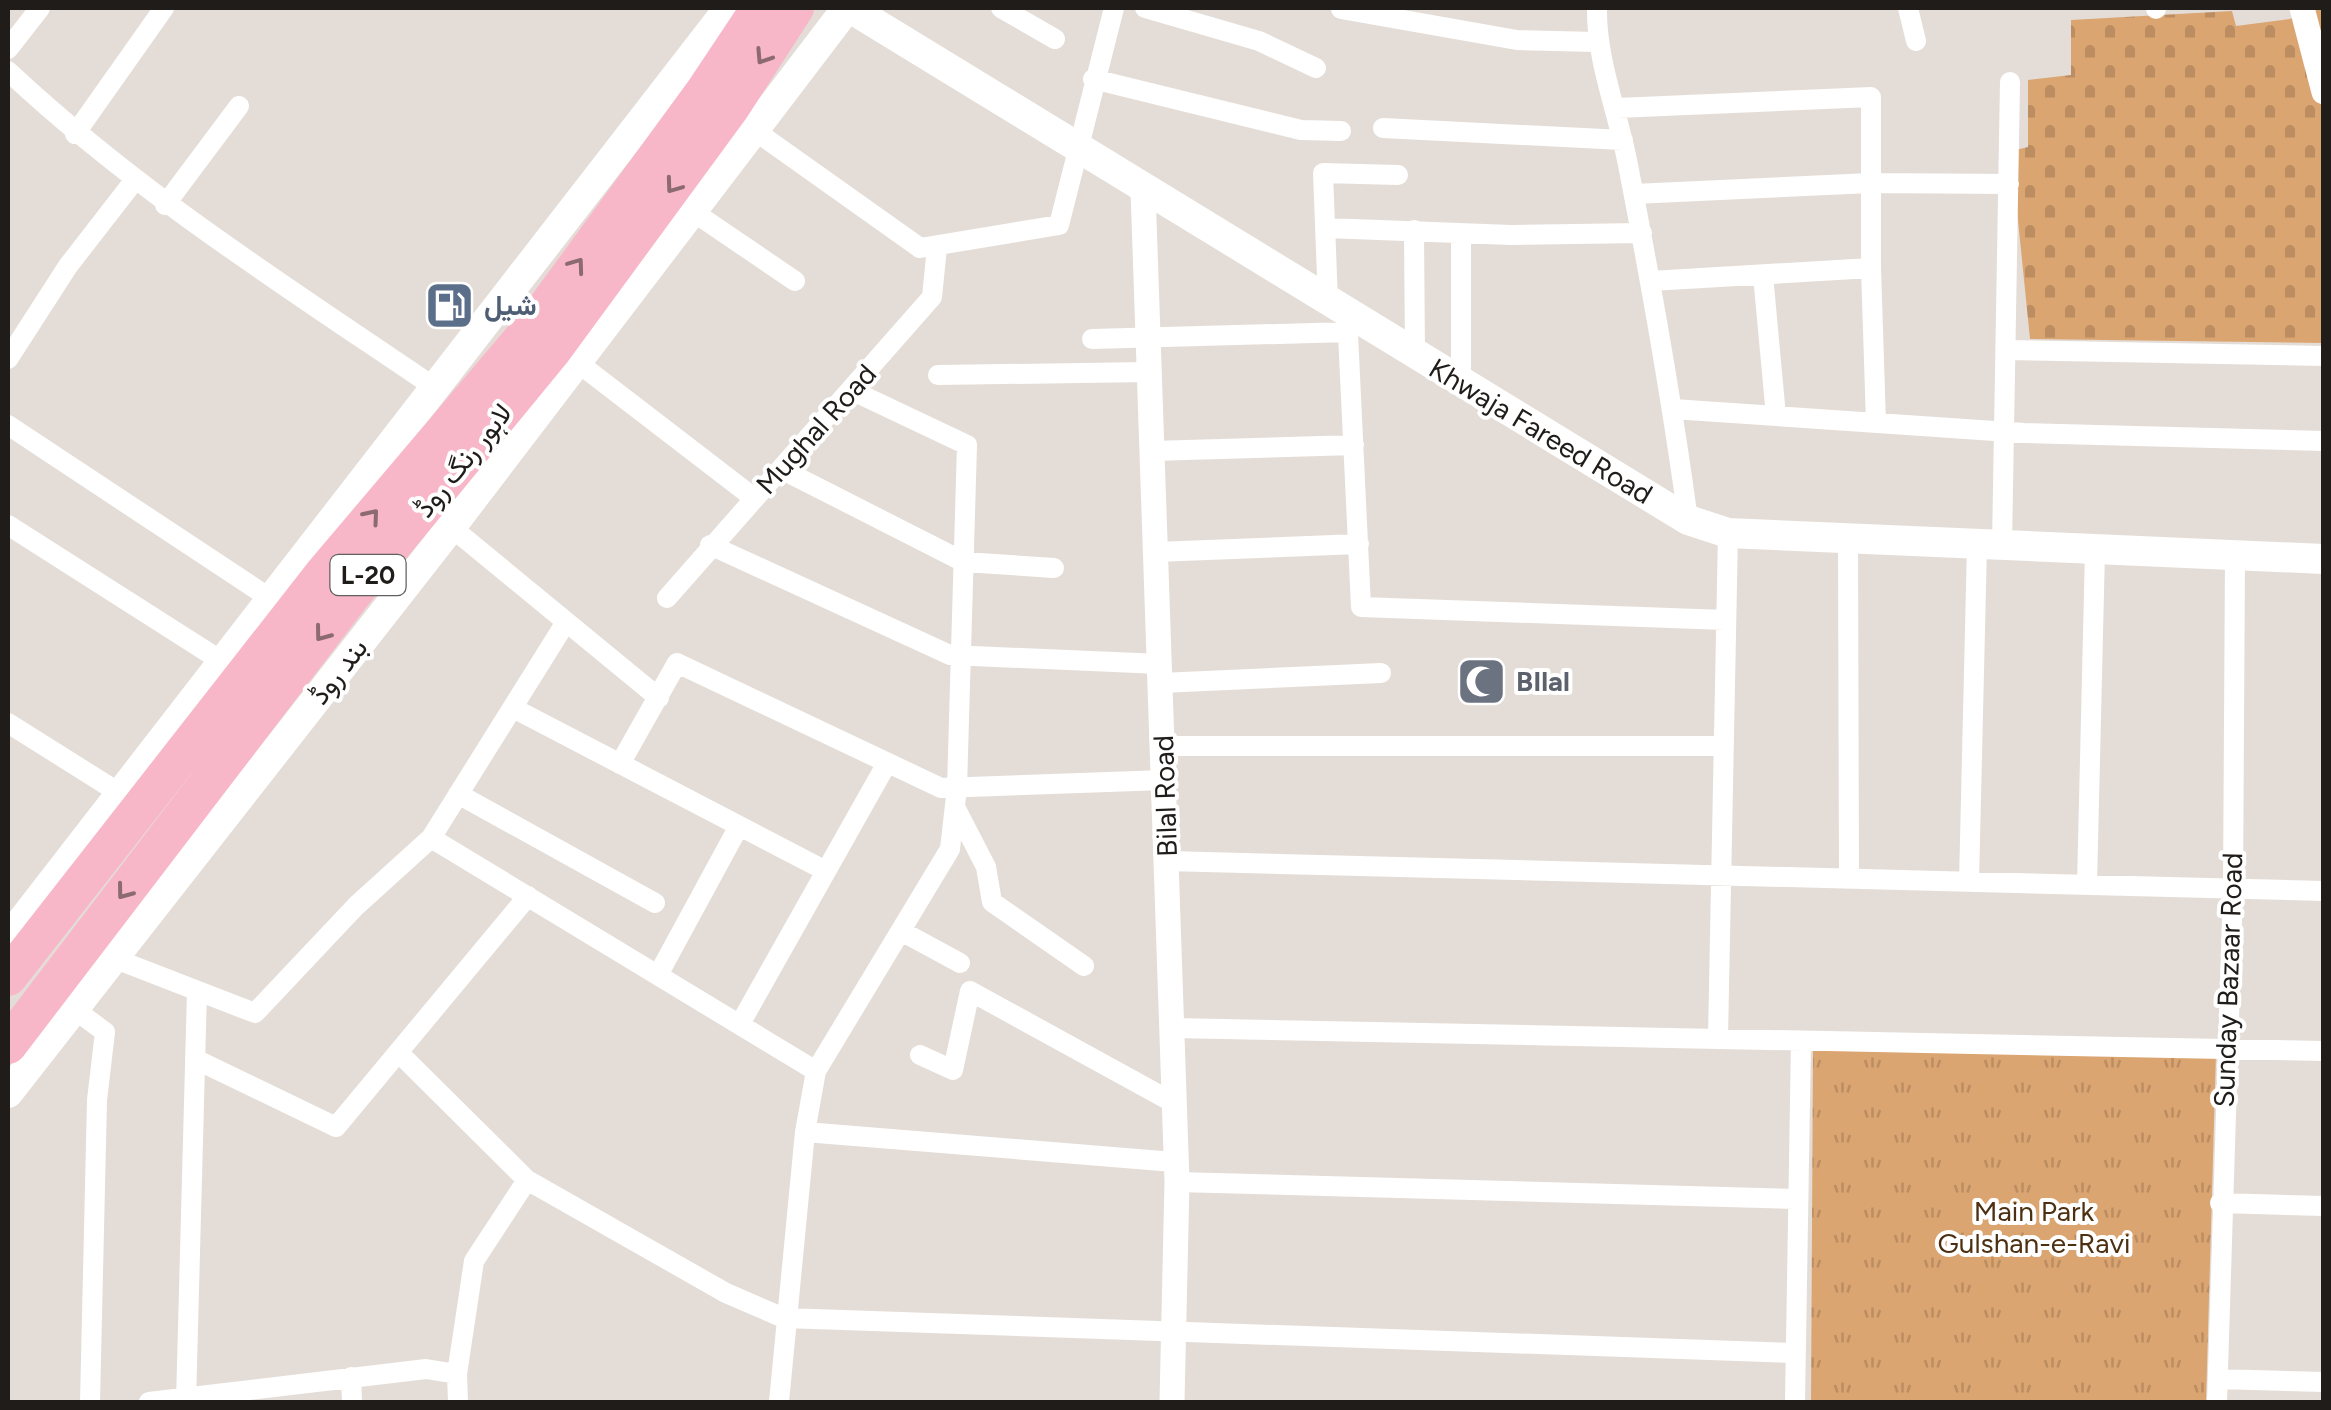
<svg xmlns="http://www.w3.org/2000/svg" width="2331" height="1410" viewBox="0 0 2331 1410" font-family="Figtree,Vazirmatn,sans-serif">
  <defs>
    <pattern id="grass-tufts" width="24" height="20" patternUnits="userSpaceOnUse" patternTransform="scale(2.5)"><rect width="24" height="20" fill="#dba571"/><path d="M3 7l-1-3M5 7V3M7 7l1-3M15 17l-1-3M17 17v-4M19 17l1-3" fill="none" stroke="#bc8d61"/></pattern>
    <pattern id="cemetery-stones" width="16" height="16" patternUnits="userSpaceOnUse" patternTransform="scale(2.5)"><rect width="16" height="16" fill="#dba571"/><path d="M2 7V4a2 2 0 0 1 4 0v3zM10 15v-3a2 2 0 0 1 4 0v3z" fill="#bc8d61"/></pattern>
  </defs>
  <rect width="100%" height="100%" fill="#e4ddd7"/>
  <path fill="url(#grass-tufts)" d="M 1813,1048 L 2216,1053 L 2206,1402 L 1811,1402 Z"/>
  <path fill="url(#cemetery-stones)" d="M 2311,8 L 2323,8 L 2323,343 L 2030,339 L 2011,151 L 2028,147 L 2028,80 L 2071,75 L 2071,20 L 2232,11 L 2236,26 L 2290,19 Z"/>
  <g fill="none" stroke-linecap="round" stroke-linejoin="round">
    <path stroke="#fff" stroke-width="20" d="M 1001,8 L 1055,39
      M 1145,8 L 1259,41 L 1316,68
      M 1597,8 C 1596,60 1618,112 1628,165 C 1651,283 1672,401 1688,520
      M 1908,8 L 1916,41
      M 2156,8 L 2156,9
      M 1341,9 L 1517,40 L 1596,42
      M 8,49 L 40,8
      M 8,71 C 138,193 287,287 434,387
      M 1093,79 L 1301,130 L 1341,131
      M 1617,108 L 1871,97 L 1871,268
      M 1383,128 L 1623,140
      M 754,130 L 920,248 L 1059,225 L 1114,8
      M 75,134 L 164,8
      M 1634,194 L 1871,183 L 2009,184
      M 165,205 L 239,106
      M 692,211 L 795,281
      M 1326,228 L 1511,235 L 1642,233
      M 1414,230 L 1415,355
      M 1763,275 L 1776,416
      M 1651,281 L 1871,268 L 1876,423
      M 1328,302 L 1323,173 L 1398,175
      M 1347,313 L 1361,607 L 1726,620
      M 1092,339 L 1348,332
      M 2008,350 L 2324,356
      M 8,359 L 68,266 L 134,181
      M 577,362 L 754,498
      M 938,375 L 1149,372
      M 1461,383 L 1461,233
      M 1673,409 L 2024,433 L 2324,441
      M 8,425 L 271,599
      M 1152,451 L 1354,445
      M 781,469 L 964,562 L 1054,568
      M 8,525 L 223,662
      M 451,527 L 659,698
      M 1848,539 L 1849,879
      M 710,545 L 950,655 L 1160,664
      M 2002,546 L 2010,82
      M 1156,552 L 1359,544
      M 667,598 L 932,297 L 937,247
      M 1161,683 L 1381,673
      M 513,708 L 826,871
      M 8,723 L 121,794
      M 1163,746 L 1724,746
      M 620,764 L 677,663 L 941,788 L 1164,780
      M 458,794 L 655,903
      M 955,807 L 986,867 L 992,902 L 1084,966
      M 431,838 L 816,1071
      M 1167,861 L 2324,891
      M 1969,882 L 1977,545
      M 2087,885 L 2095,550
      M 901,931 L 960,963
      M 113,958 L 255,1013 L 356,906 L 431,838 L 566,622
      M 658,975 L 739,826
      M 74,1009 L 105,1032 L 97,1100 L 90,1402
      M 740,1024 L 887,763
      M 1172,1028 L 2324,1051
      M 1718,1038 L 1728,533
      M 398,1052 L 527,1180
      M 920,1055 L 953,1070 L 970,991 L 1174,1103
      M 195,1059 L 336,1127 L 528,896
      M 805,1132 L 1174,1162
      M 1177,1182 L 1796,1199
      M 2220,1203 L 2324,1206
      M 457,1374 L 458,1402
      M 351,1377 L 352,1402
      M 2218,1379 L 2324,1382
      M 149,1402 L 426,1369 L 457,1374 L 474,1261 L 527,1180 L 726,1293 L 784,1318 L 1795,1353
      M 186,1402 L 197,991
      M 779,1402 L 805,1132 L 816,1071 L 950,849 L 957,788 L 967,445 L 853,391
      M 1795,1402 L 1801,1041
      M 2217,1402 L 2233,889 L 2235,557"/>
    <path stroke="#fff" stroke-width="25" d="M 2302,8 L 2324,92
      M 1143,190 L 1177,1182 L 1172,1402"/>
    <path stroke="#fff" stroke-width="30" d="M 850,8 L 1688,520 L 1728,533 L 2324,559
      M 8,939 L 729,8
      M 8,1093 L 451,527 L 847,8"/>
    <path stroke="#f8b7c8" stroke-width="38" d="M 8,977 L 324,573 L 529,331 L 704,92 L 760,8
      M 8,1045 L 351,596 L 552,351 L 731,107 L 795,8"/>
  </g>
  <defs><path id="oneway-chevron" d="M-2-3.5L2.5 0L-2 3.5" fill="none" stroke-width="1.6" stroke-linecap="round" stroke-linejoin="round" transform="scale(2.5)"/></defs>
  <g stroke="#8c6a71">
    <use href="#oneway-chevron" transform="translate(763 57) rotate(123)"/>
    <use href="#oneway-chevron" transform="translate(673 186) rotate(126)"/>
    <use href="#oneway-chevron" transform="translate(577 265) rotate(-54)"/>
    <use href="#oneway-chevron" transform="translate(372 516) rotate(-50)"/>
    <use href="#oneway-chevron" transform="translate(322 634) rotate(127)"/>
    <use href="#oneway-chevron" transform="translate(124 892) rotate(127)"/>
  </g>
  <defs>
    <symbol id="fuel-square" viewBox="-11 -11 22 22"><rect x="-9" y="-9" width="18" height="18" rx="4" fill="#5c6f8a" stroke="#fff"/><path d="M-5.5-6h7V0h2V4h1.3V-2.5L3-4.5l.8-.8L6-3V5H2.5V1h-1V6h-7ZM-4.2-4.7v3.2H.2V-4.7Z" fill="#fff"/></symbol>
    <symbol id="mosque-square" viewBox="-11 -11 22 22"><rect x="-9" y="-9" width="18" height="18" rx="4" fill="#6b7280" stroke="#fff"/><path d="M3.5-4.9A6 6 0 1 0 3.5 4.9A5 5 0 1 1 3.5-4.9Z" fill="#fff"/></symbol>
  </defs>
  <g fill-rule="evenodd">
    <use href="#fuel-square" x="422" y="278" width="55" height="55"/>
    <use href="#mosque-square" x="1454" y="654" width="55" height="55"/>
  </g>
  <g text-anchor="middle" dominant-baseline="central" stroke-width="8" stroke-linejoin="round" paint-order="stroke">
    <rect fill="#fff" stroke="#62605f" stroke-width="2.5" x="330.5" y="555" width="75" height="40" rx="8"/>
    <g font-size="25" font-weight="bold" fill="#1f1c1a">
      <text x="368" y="575">L-20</text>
    </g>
    <g font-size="28" font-weight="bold" fill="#4e5e75" stroke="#fff" text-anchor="start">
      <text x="484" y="305">شیل</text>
    </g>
    <g font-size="28" fill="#1f1c1a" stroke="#fff">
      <text transform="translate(816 429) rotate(-48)">Mughal Road</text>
      <text transform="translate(1541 431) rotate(31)">Khwaja Fareed Road</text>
      <text transform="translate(463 460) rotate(-51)">لاہور رنگ روڈ</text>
      <text transform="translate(338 671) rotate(-52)">بند روڈ</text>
      <text transform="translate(1165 796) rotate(-92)">Bilal Road</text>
      <text transform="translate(2228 980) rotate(-88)">Sunday Bazaar Road</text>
    </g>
    <g font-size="28" font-weight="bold" fill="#5b616d" stroke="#fff" text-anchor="start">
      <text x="1516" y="681">BIlal</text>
    </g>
    <g font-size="28" fill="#4d3011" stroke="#fff">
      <text x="2034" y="1211">Main Park<tspan x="2034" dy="32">Gulshan-e-Ravi</tspan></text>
    </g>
  </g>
  <rect width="2331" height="1410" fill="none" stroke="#1f1c1a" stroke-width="20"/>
</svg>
